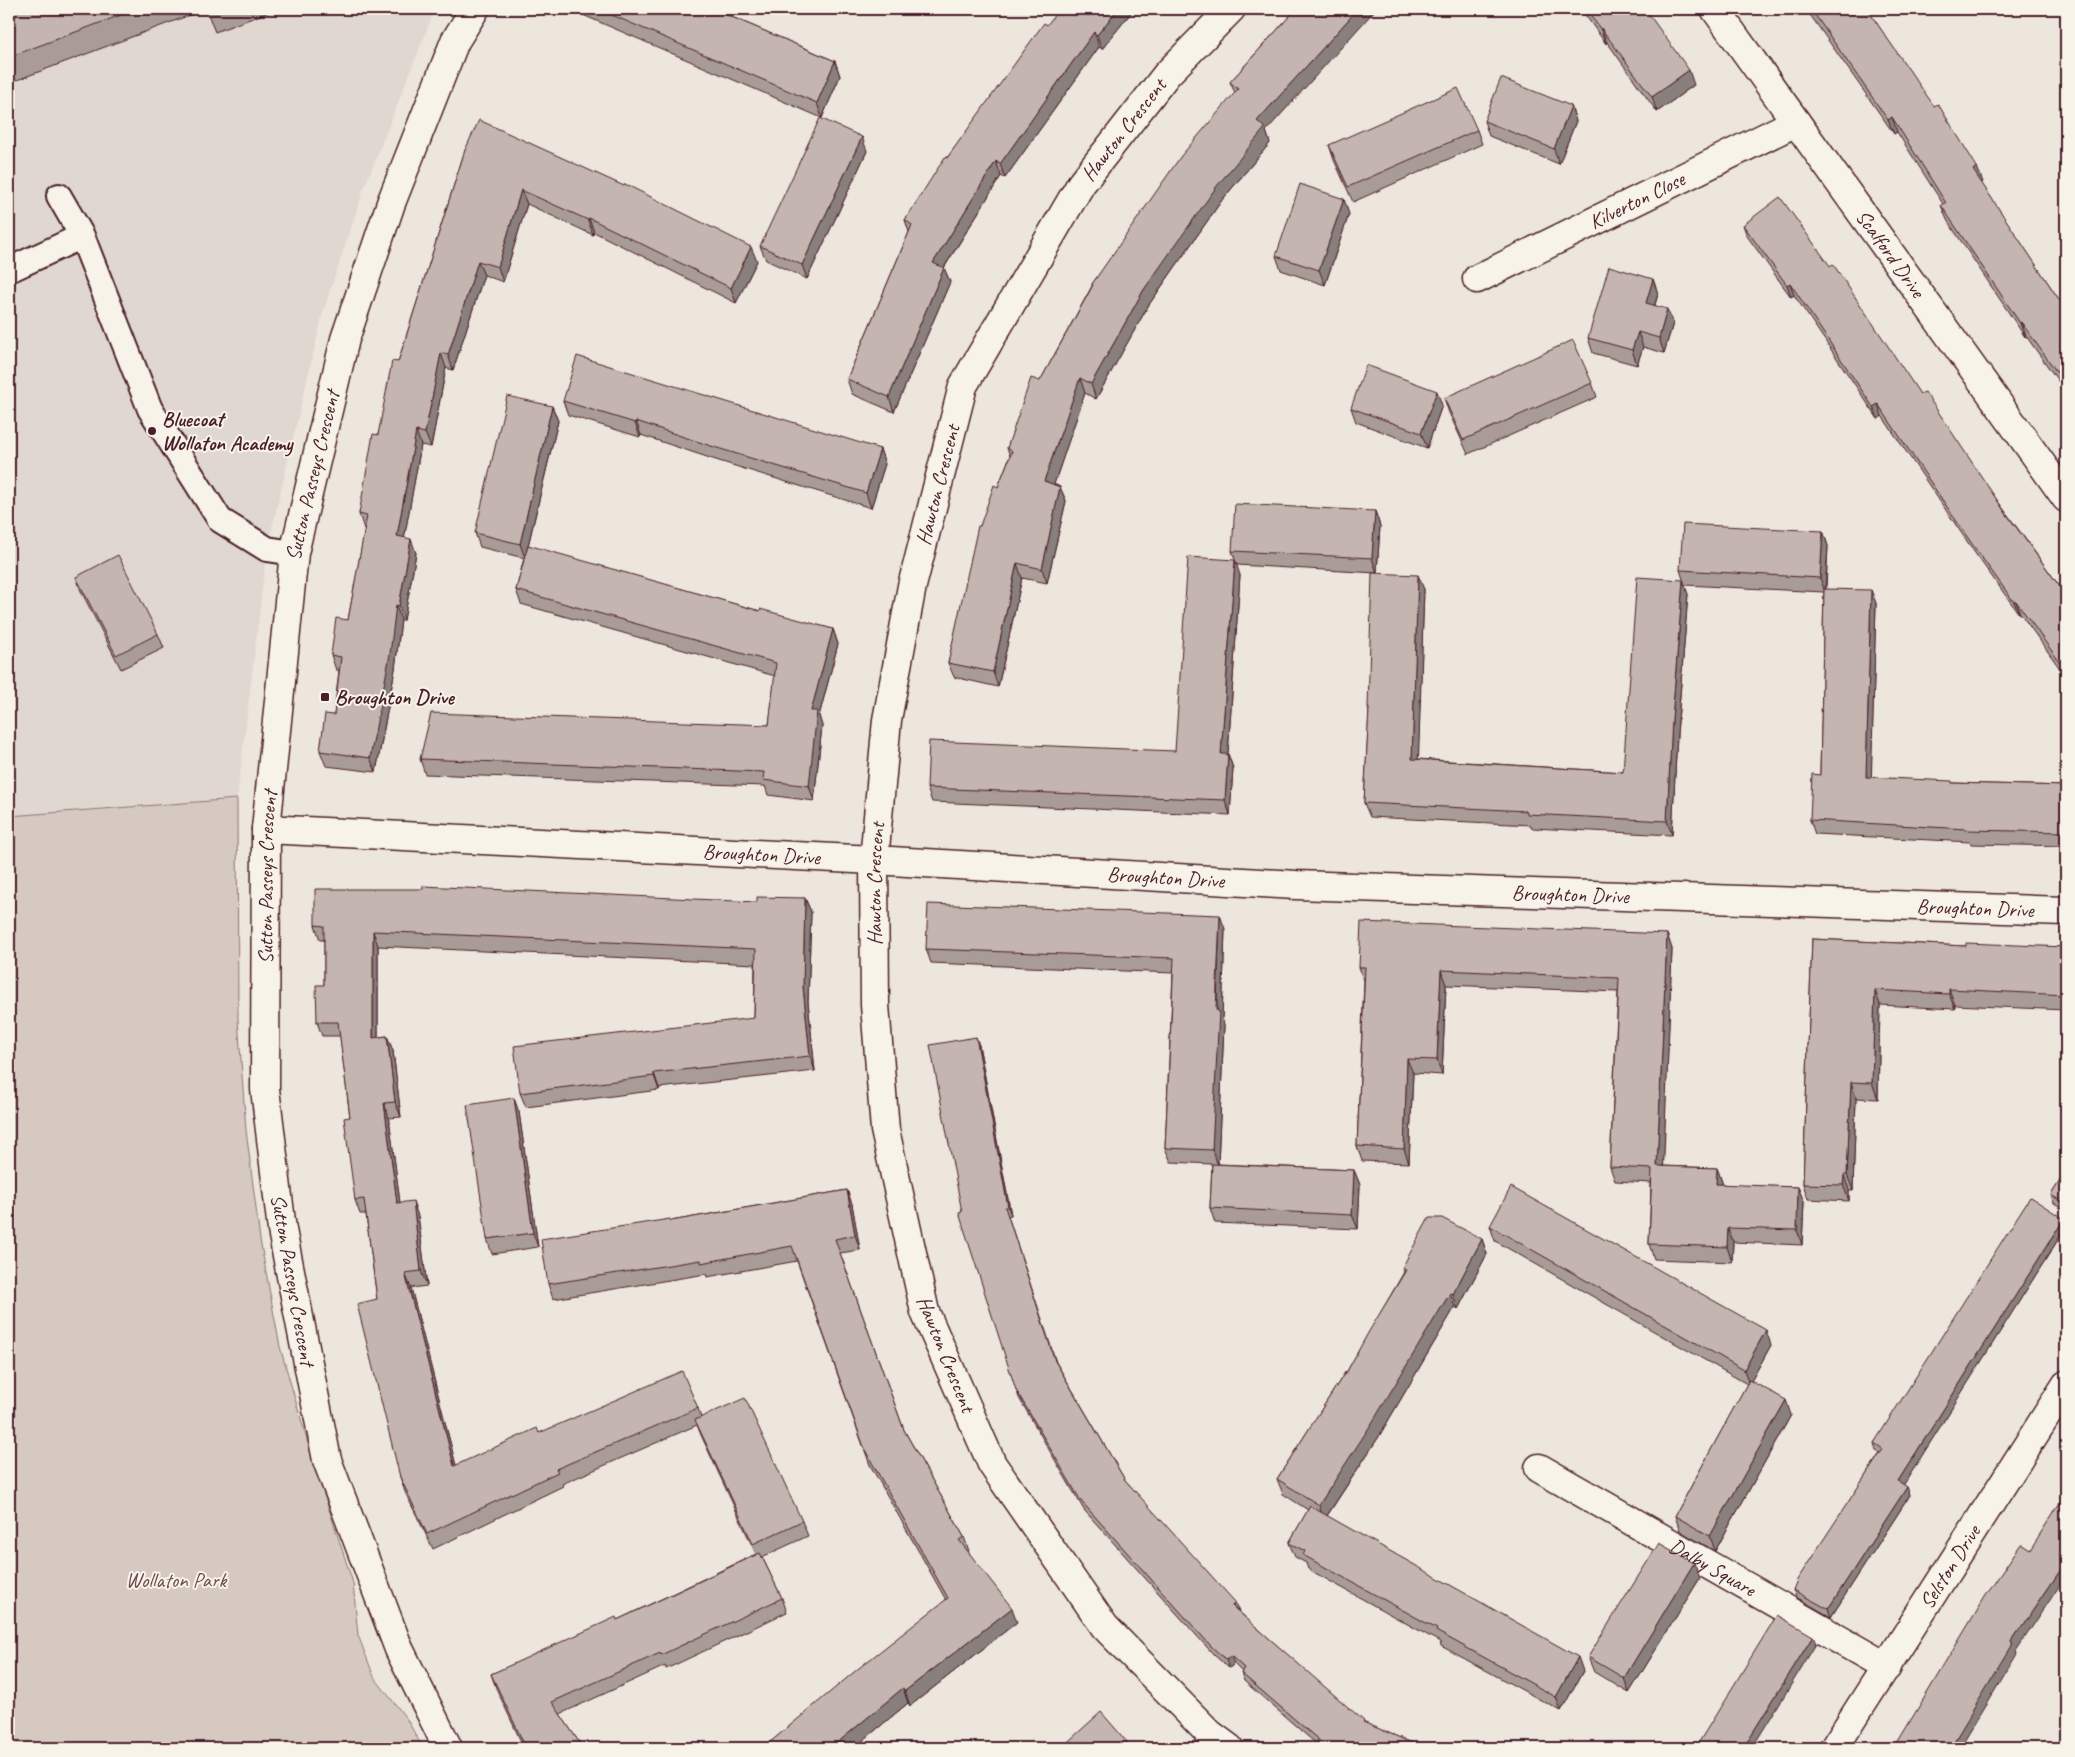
<svg xmlns="http://www.w3.org/2000/svg" width="2075" height="1757" viewBox="0 0 2075 1757" font-family="Caveat,sans-serif">
  <rect width="100%" height="100%" fill="#ece6dd"/>
  <filter id="ink" filterUnits="userSpaceOnUse"><feTurbulence type="fractalNoise" baseFrequency=".02" numOctaves="2"/><feDisplacementMap in="SourceGraphic" scale="10" xChannelSelector="R" yChannelSelector="G"/><feConvolveMatrix kernelMatrix="1 2 1 2 8 2 1 2 1" color-interpolation-filters="sRGB"/></filter>
  <g filter="url(#ink)">
    <path fill="#e0d7d0" d="M 9,9 L 435,9 L 363,191 L 323,312 L 267,549 L 237,799 L 9,816 Z"/>
    <path fill="#d5c9c2" stroke="#907476" d="M 237,799 L 238,1019 L 246,1130 L 260,1240 L 280,1347 L 311,1454 L 353,1583 L 358,1635 L 374,1677 L 406,1718 L 423,1748 L 9,1748 L 9,816 Z"/>
    <g fill="none" stroke-linecap="round" stroke-linejoin="round">
      <defs>
        <path id="lane" d="M 59,196 L 82,236 L 150,409 L 220,520 L 267,549 L 294,553
          M 9,270 L 82,236"/>
        <g id="street">
          <path id="s1" d="M 1715,9 L 2066,498"/>
          <path id="s2" d="M 1477,279 L 1796,122"/>
          <path id="s3" d="M 266,829 L 874,860 L 1296,885 L 2066,911"/>
          <path id="s4" d="M 1539,1468 L 1887,1667"/>
          <path id="s5" d="M 448,1748 L 399,1649 L 327,1460 L 282,1230 L 265,1089 L 266,829 L 294,553 L 345,339 L 391,203 L 455,41 L 475,9"/>
          <path id="s6" d="M 1229,1748 L 1210,1734 L 1105,1627 L 992,1464 L 925,1312 L 885,1130 L 875,1005 L 874,860 L 887,720 L 912,586 L 963,386 L 1081,184 L 1167,74 L 1231,9"/>
          <path id="s7" d="M 1834,1748 L 2066,1385"/>
        </g>
      </defs>
      <use href="#lane" stroke="#4a1f2b" stroke-width="28"/>
      <use href="#street" stroke="#4a1f2b" stroke-width="31"/>
      <use href="#lane" stroke="#f7f3e8" stroke-width="24"/>
      <use href="#street" stroke="#f7f3e8" stroke-width="28"/>
    </g>
    <path fill="#a99c97" stroke="#4a1f2b" d="M 9,9 L 206,9 L 9,83 Z
      M 206,9 L 277,9 L 215,32 Z
      M 569,9 L 713,9 L 835,61 L 840,76 L 822,118 Z
      M 1134,9 L 1102,49 L 1099,47 L 1005,178 L 1001,176 L 944,268 L 950,282 L 894,412 L 852,394 L 847,379 L 909,232 L 905,220 L 947,158 L 1047,25 Z
      M 1296,9 L 1266,131 L 1270,143 L 1222,200 L 1148,306 L 1096,399 L 1085,393 L 1054,484 L 1060,487 L 1066,501 L 1047,583 L 1022,578 L 998,687 L 954,677 L 948,663 L 980,526 L 998,487 L 1010,456 L 1007,448 L 1040,381 L 1092,286 L 1092,284 L 1235,93 L 1230,82 Z
      M 1581,9 L 1642,9 L 1694,85 L 1657,112 L 1607,42 L 1606,44 Z
      M 1806,9 L 1867,9 L 1983,182 L 1981,183 L 2062,304 L 2066,306 L 2066,392 L 2026,336 L 2025,337 L 1947,220 L 1941,205 L 1943,204 L 1897,132 L 1894,134 Z
      M 1571,106 L 1576,121 L 1559,164 L 1489,136 L 1484,121 Z
      M 1477,130 L 1482,144 L 1353,202 L 1334,160 L 1329,145 Z
      M 465,150 L 757,261 L 736,303 L 594,232 L 593,235 L 527,204 L 503,282 L 484,275 L 453,370 L 446,368 L 431,447 L 421,445 L 404,538 L 416,553 L 404,620 L 401,620 L 395,669 L 376,772 L 326,766 L 320,751 L 334,715 L 339,670 L 336,670 L 331,655 L 348,620 L 365,529 L 364,529 L 359,514 L 378,435 L 398,362 Z
      M 867,151 L 807,279 L 766,260 L 760,246 Z
      M 1349,214 L 1325,285 L 1281,270 L 1276,256 Z
      M 1743,225 L 1920,394 L 2066,595 L 2066,677 L 2020,613 L 2019,614 L 1977,556 L 1882,416 L 1878,419 L 1794,295 L 1791,297 L 1747,236 Z
      M 1653,279 L 1658,294 L 1655,305 L 1673,323 L 1664,353 L 1643,347 L 1637,365 L 1593,353 L 1588,338 Z
      M 1592,383 L 1597,397 L 1468,454 L 1449,413 L 1444,398 Z
      M 563,401 L 880,449 L 885,464 L 871,508 L 719,461 L 641,435 L 640,437 L 568,415 Z
      M 1442,405 L 1427,448 L 1356,422 L 1351,408 Z
      M 552,406 L 558,421 L 528,546 L 760,611 L 833,629 L 838,644 L 819,716 L 822,726 L 814,801 L 768,795 L 765,786 L 425,774 L 420,759 L 769,725 L 775,676 L 521,604 L 516,590 L 524,558 L 480,547 L 475,533 Z
      M 1375,511 L 1380,526 L 1377,573 L 1237,565 L 1232,551 Z
      M 1823,531 L 1828,546 L 1826,589 L 1876,603 L 1871,777 L 1953,783 L 2066,786 L 2066,846 L 1971,844 L 1970,842 L 1815,834 L 1810,820 L 1820,775 L 1824,592 L 1685,585 L 1680,570 Z
      M 1240,575 L 1228,754 L 1233,768 L 1230,815 L 932,802 L 927,788 L 1175,751 Z
      M 76,577 L 158,634 L 164,648 L 121,669 L 81,591 Z
      M 1424,589 L 1418,759 L 1623,772 L 1688,594 L 1677,734 L 1672,835 L 1532,828 L 1531,825 L 1370,817 L 1364,803 L 1369,712 L 1368,708 Z
      M 805,898 L 811,912 L 808,1002 L 815,1071 L 659,1088 L 659,1090 L 526,1107 L 520,1093 L 754,1018 L 755,964 L 378,946 L 378,1037 L 387,1036 L 393,1051 L 401,1117 L 389,1118 L 400,1203 L 418,1216 L 427,1286 L 411,1288 L 456,1466 L 539,1433 L 698,1408 L 701,1418 L 802,1521 L 808,1536 L 762,1557 L 782,1598 L 787,1612 L 666,1669 L 665,1666 L 560,1714 L 583,1748 L 524,1748 L 496,1688 L 491,1674 L 617,1620 L 756,1554 L 701,1435 L 697,1425 L 562,1484 L 563,1486 L 433,1549 L 405,1492 L 400,1477 L 366,1214 L 360,1214 L 355,1200 L 350,1117 L 340,1036 L 322,1036 L 317,1022 L 324,985 L 324,940 L 320,940 L 315,925 L 757,902 Z
      M 1225,929 L 1222,1018 L 1224,1025 L 1218,1164 L 1354,1170 L 1360,1185 L 1358,1229 L 1215,1223 L 1210,1208 L 1212,1164 L 1171,1162 L 1165,1148 L 1173,973 L 931,963 L 926,949 Z
      M 1667,934 L 1672,949 L 1663,1166 L 1717,1168 L 1722,1182 L 1722,1185 L 1798,1187 L 1804,1202 L 1802,1245 L 1733,1242 L 1732,1262 L 1654,1259 L 1649,1244 L 1651,1183 L 1615,1181 L 1610,1167 L 1618,992 L 1446,985 L 1442,1075 L 1413,1073 L 1409,1163 L 1362,1161 L 1357,1146 L 1364,981 L 1359,967 Z
      M 1812,939 L 1966,946 L 2066,947 L 2066,1010 L 1955,1005 L 1955,1009 L 1880,1005 L 1878,1099 L 1856,1098 L 1853,1190 L 1849,1190 L 1849,1201 L 1808,1199 L 1803,1184 Z
      M 979,1045 L 1011,1215 L 1008,1216 L 1056,1362 L 1125,1480 L 1238,1611 L 1364,1723 L 1424,1748 L 1321,1748 L 1244,1681 L 1241,1673 L 1242,1672 L 1234,1664 L 1229,1668 L 1214,1655 L 1084,1510 L 1019,1398 L 962,1212 Z
      M 519,1112 L 538,1247 L 492,1254 L 487,1239 Z
      M 2066,1171 L 2066,1210 L 2054,1203 L 2051,1195 Z
      M 847,1190 L 852,1204 L 860,1250 L 840,1253 L 904,1430 L 964,1537 L 969,1551 L 968,1552 L 1017,1622 L 910,1706 L 908,1703 L 854,1748 L 763,1748 L 946,1600 L 870,1465 L 797,1261 L 707,1277 L 706,1274 L 553,1299 L 548,1284 L 671,1221 Z
      M 2064,1219 L 2066,1227 L 1903,1485 L 1907,1487 L 1910,1495 L 1831,1617 L 1796,1597 L 1793,1590 L 1880,1453 L 1876,1451 L 1874,1443 Z
      M 1490,1226 L 1771,1345 L 1751,1381 L 1791,1415 L 1715,1551 L 1680,1531 L 1675,1516 L 1747,1384 L 1495,1241 Z
      M 1482,1239 L 1487,1254 L 1458,1309 L 1455,1307 L 1378,1438 L 1327,1516 L 1583,1671 L 1561,1711 L 1441,1646 L 1440,1642 L 1308,1569 L 1306,1563 L 1295,1557 L 1289,1543 L 1308,1510 L 1283,1494 L 1277,1479 L 1346,1371 L 1346,1373 L 1404,1272 L 1402,1268 Z
      M 1700,1578 L 1629,1693 L 1594,1672 L 1588,1657 Z"/>
    <path fill="#897f7b" stroke="#4a1f2b" d="M 874,9 L 879,9 L 875,13 Z
      M 1118,9 L 1134,9 L 1102,49 L 1097,35 Z
      M 1358,9 L 1376,9 L 1266,131 L 1270,143 L 1222,200 L 1148,306 L 1096,399 L 1091,384 L 1143,291 L 1257,121 Z
      M 1601,28 L 1607,42 L 1606,44 L 1601,30 Z
      M 1094,32 L 1099,47 L 1005,178 L 1000,164 Z
      M 835,61 L 840,76 L 822,118 L 817,103 Z
      M 1689,70 L 1694,85 L 1657,112 L 1652,97 Z
      M 1571,106 L 1576,121 L 1559,164 L 1554,149 Z
      M 1892,117 L 1897,132 L 1894,134 L 1888,120 Z
      M 862,137 L 867,151 L 807,279 L 802,265 Z
      M 996,161 L 1001,176 L 938,277 L 933,263 Z
      M 1977,167 L 1983,182 L 1978,185 L 1973,170 Z
      M 521,190 L 527,204 L 503,282 L 498,267 Z
      M 1344,199 L 1349,214 L 1325,285 L 1319,270 Z
      M 589,218 L 594,232 L 593,235 L 588,220 Z
      M 751,247 L 757,261 L 736,303 L 731,288 Z
      M 478,261 L 484,275 L 453,370 L 448,355 Z
      M 944,268 L 950,282 L 894,412 L 889,397 Z
      M 1653,279 L 1658,294 L 1651,317 L 1646,303 Z
      M 1790,283 L 1794,295 L 1791,297 L 1787,285 Z
      M 1667,309 L 1673,323 L 1664,353 L 1659,338 Z
      M 2021,322 L 2026,336 L 2025,337 L 2020,323 Z
      M 1638,332 L 1643,347 L 1637,365 L 1632,350 Z
      M 441,353 L 446,368 L 431,447 L 425,433 Z
      M 1080,378 L 1085,393 L 1050,496 L 1044,481 Z
      M 1437,391 L 1442,405 L 1427,448 L 1421,433 Z
      M 1878,404 L 1882,416 L 1878,419 L 1873,407 Z
      M 552,406 L 558,421 L 525,558 L 520,544 Z
      M 636,421 L 641,435 L 640,437 L 635,423 Z
      M 416,431 L 421,445 L 402,551 L 397,536 Z
      M 880,449 L 885,464 L 871,508 L 866,493 Z
      M 1060,487 L 1066,501 L 1047,583 L 1042,569 Z
      M 1375,511 L 1380,526 L 1377,573 L 1372,558 Z
      M 1823,531 L 1828,546 L 1825,592 L 1820,578 Z
      M 411,539 L 416,553 L 404,620 L 399,606 Z
      M 1235,560 L 1240,575 L 1227,768 L 1221,754 Z
      M 1017,563 L 1022,578 L 998,687 L 993,672 Z
      M 1418,575 L 1424,589 L 1418,773 L 1412,759 Z
      M 1683,580 L 1688,594 L 1677,734 L 1672,835 L 1667,821 L 1672,719 Z
      M 1871,590 L 1876,603 L 1871,791 L 1866,777 Z
      M 2016,601 L 2020,613 L 2019,614 L 2014,602 Z
      M 396,605 L 401,620 L 395,669 L 376,772 L 370,758 Z
      M 833,629 L 838,644 L 819,716 L 822,726 L 814,801 L 809,786 L 811,711 Z
      M 1228,754 L 1233,768 L 1230,815 L 1225,800 Z
      M 805,898 L 811,912 L 808,1002 L 815,1071 L 810,1056 L 803,987 Z
      M 1220,915 L 1225,929 L 1222,1018 L 1224,1025 L 1218,1165 L 1212,1150 Z
      M 373,931 L 378,946 L 378,1053 L 373,1038 Z
      M 1667,934 L 1672,949 L 1663,1180 L 1657,1166 Z
      M 1441,970 L 1446,985 L 1442,1075 L 1437,1060 Z
      M 1949,989 L 1955,1005 L 1955,1009 L 1949,994 Z
      M 1875,990 L 1880,1005 L 1878,1099 L 1872,1083 Z
      M 387,1036 L 393,1051 L 401,1117 L 395,1102 Z
      M 976,1037 L 979,1045 L 1011,1215 L 1008,1207 Z
      M 1407,1059 L 1413,1073 L 1409,1163 L 1404,1149 Z
      M 654,1073 L 659,1088 L 659,1090 L 654,1076 Z
      M 1851,1082 L 1856,1098 L 1853,1190 L 1847,1175 Z
      M 514,1098 L 519,1112 L 538,1247 L 533,1233 Z
      M 384,1103 L 389,1118 L 402,1218 L 397,1203 Z
      M 1717,1168 L 1722,1182 L 1721,1199 L 1716,1184 Z
      M 1354,1170 L 1360,1185 L 1358,1229 L 1352,1215 Z
      M 1844,1175 L 1849,1190 L 1849,1201 L 1843,1185 Z
      M 1798,1187 L 1804,1202 L 1802,1245 L 1797,1230 Z
      M 847,1190 L 852,1204 L 860,1250 L 855,1235 Z
      M 413,1201 L 418,1216 L 427,1286 L 421,1271 Z
      M 2064,1219 L 2066,1227 L 1901,1489 L 1898,1481 Z
      M 1728,1228 L 1733,1242 L 1732,1262 L 1727,1247 Z
      M 1482,1239 L 1487,1254 L 1458,1309 L 1453,1294 Z
      M 405,1273 L 411,1288 L 460,1481 L 454,1466 Z
      M 1450,1293 L 1455,1307 L 1378,1438 L 1324,1520 L 1319,1505 Z
      M 1766,1330 L 1771,1345 L 1749,1385 L 1744,1370 Z
      M 1786,1400 L 1791,1415 L 1715,1551 L 1710,1536 Z
      M 1907,1487 L 1910,1495 L 1831,1617 L 1828,1609 Z
      M 2066,1562 L 2066,1576 L 2016,1651 L 2017,1654 L 1960,1748 L 1950,1748 L 2011,1643 Z
      M 1694,1563 L 1700,1578 L 1629,1693 L 1624,1678 Z
      M 1235,1602 L 1239,1611 L 1232,1606 Z
      M 1012,1608 L 1017,1622 L 910,1706 L 905,1691 Z
      M 1813,1636 L 1816,1644 L 1752,1748 L 1743,1748 Z
      M 1231,1656 L 1234,1664 L 1229,1668 L 1226,1660 Z
      M 1578,1657 L 1583,1671 L 1561,1711 L 1556,1697 Z
      M 903,1688 L 908,1703 L 854,1748 L 831,1748 Z
      M 1127,1742 L 1130,1748 L 1121,1748 Z"/>
    <path fill="#c4b5b0" stroke="#4a1f2b" d="M 9,9 L 137,9 L 9,57 Z
      M 598,9 L 713,9 L 835,61 L 817,103 Z
      M 1059,9 L 1118,9 L 1097,35 L 1094,32 L 1000,164 L 996,161 L 933,263 L 944,268 L 889,397 L 847,379 L 912,225 L 905,220 L 945,157 L 947,158 L 1044,23 L 1047,25 Z
      M 1296,9 L 1358,9 L 1257,121 L 1265,128 L 1217,186 L 1143,291 L 1091,384 L 1080,378 L 1044,481 L 1060,487 L 1042,569 L 1017,563 L 993,672 L 948,663 L 978,526 L 980,526 L 994,485 L 998,487 L 1012,451 L 1007,448 L 1031,378 L 1040,381 L 1093,285 L 1092,284 L 1181,156 L 1238,89 L 1230,82 Z
      M 1586,9 L 1642,9 L 1643,10 L 1645,9 L 1689,70 L 1652,97 L 1601,28 L 1601,30 Z
      M 1811,9 L 1867,9 L 1934,106 L 1938,104 L 1977,167 L 1973,170 L 2062,304 L 2064,303 L 2066,306 L 2066,385 L 2021,322 L 2020,323 L 1941,205 L 1946,203 L 1892,117 L 1888,120 Z
      M 1501,78 L 1571,106 L 1554,149 L 1484,121 Z
      M 1458,88 L 1477,130 L 1348,187 L 1329,145 Z
      M 820,118 L 862,137 L 802,265 L 760,246 Z
      M 479,120 L 624,186 L 625,184 L 751,247 L 731,288 L 589,218 L 588,220 L 521,190 L 498,267 L 478,261 L 448,355 L 441,353 L 425,433 L 416,431 L 397,536 L 411,539 L 399,606 L 396,605 L 390,654 L 370,758 L 320,751 L 325,714 L 334,715 L 341,657 L 331,655 L 336,618 L 348,620 L 367,516 L 359,514 L 373,434 L 378,435 L 392,361 L 398,362 L 465,150 Z
      M 1300,184 L 1344,199 L 1319,270 L 1276,256 Z
      M 1780,197 L 1830,266 L 1833,264 L 1920,394 L 1925,392 L 2005,512 L 2066,595 L 2066,671 L 2016,601 L 2014,602 L 1972,544 L 1878,404 L 1873,407 L 1790,283 L 1787,285 L 1743,225 Z
      M 1609,266 L 1653,279 L 1646,303 L 1667,309 L 1659,338 L 1638,332 L 1632,350 L 1588,338 Z
      M 1573,340 L 1592,383 L 1463,440 L 1444,398 Z
      M 577,356 L 880,449 L 866,493 L 714,447 L 636,421 L 635,423 L 563,401 Z
      M 1366,365 L 1437,391 L 1421,433 L 1351,408 Z
      M 507,396 L 552,406 L 520,544 L 475,533 Z
      M 1235,504 L 1375,511 L 1372,558 L 1232,551 Z
      M 1683,524 L 1823,531 L 1820,578 L 1680,570 Z
      M 528,545 L 760,611 L 760,609 L 833,629 L 811,711 L 817,711 L 809,786 L 763,780 L 764,772 L 420,759 L 431,713 L 769,725 L 776,663 L 516,590 Z
      M 118,555 L 158,634 L 116,655 L 76,577 Z
      M 1188,557 L 1235,560 L 1221,754 L 1228,754 L 1225,800 L 927,788 L 929,741 L 1175,751 Z
      M 1372,573 L 1418,575 L 1412,759 L 1623,772 L 1637,577 L 1683,580 L 1672,719 L 1667,821 L 1527,814 L 1527,811 L 1364,803 L 1369,708 L 1368,708 Z
      M 1824,589 L 1871,590 L 1866,777 L 1952,781 L 1952,783 L 2066,786 L 2066,832 L 1966,830 L 1966,829 L 1810,820 L 1812,774 L 1820,775 Z
      M 423,886 L 757,902 L 757,897 L 805,898 L 803,987 L 810,1056 L 654,1073 L 654,1076 L 520,1093 L 514,1046 L 754,1018 L 756,949 L 373,931 L 373,1038 L 387,1036 L 395,1102 L 384,1103 L 397,1203 L 413,1201 L 421,1271 L 405,1273 L 454,1466 L 537,1428 L 539,1433 L 682,1371 L 698,1408 L 556,1469 L 558,1472 L 427,1534 L 400,1477 L 357,1304 L 377,1299 L 364,1199 L 355,1200 L 344,1118 L 350,1117 L 338,1022 L 317,1022 L 316,985 L 324,985 L 324,926 L 315,925 L 315,889 L 423,889 Z
      M 928,904 L 1220,915 L 1216,1010 L 1219,1011 L 1212,1150 L 1165,1148 L 1174,958 L 926,949 Z
      M 1361,922 L 1667,934 L 1657,1166 L 1717,1168 L 1716,1184 L 1798,1187 L 1797,1230 L 1728,1228 L 1727,1247 L 1649,1244 L 1652,1169 L 1610,1167 L 1619,978 L 1441,970 L 1437,1060 L 1407,1059 L 1404,1149 L 1357,1146 L 1365,967 L 1359,967 Z
      M 1812,939 L 1966,946 L 1966,943 L 2066,947 L 2066,995 L 1949,989 L 1949,994 L 1875,990 L 1872,1083 L 1851,1082 L 1847,1175 L 1844,1175 L 1843,1185 L 1803,1184 Z
      M 976,1037 L 1008,1207 L 1005,1207 L 1055,1361 L 1125,1480 L 1235,1602 L 1232,1606 L 1364,1721 L 1363,1722 L 1424,1748 L 1328,1748 L 1241,1673 L 1244,1668 L 1231,1656 L 1226,1660 L 1211,1646 L 1081,1501 L 1016,1390 L 959,1213 L 962,1212 L 930,1045 Z
      M 514,1098 L 533,1233 L 487,1239 L 467,1105 Z
      M 1212,1164 L 1354,1170 L 1352,1215 L 1210,1208 Z
      M 2066,1171 L 2066,1204 L 2051,1195 Z
      M 1511,1187 L 1766,1330 L 1744,1370 L 1490,1226 Z
      M 847,1190 L 855,1235 L 835,1239 L 904,1430 L 964,1537 L 959,1540 L 1012,1608 L 905,1691 L 903,1688 L 831,1748 L 763,1748 L 859,1668 L 948,1598 L 865,1450 L 792,1246 L 701,1263 L 701,1260 L 548,1284 L 541,1239 L 670,1219 L 671,1221 Z
      M 2030,1197 L 2064,1219 L 1898,1481 L 1907,1487 L 1828,1609 L 1793,1590 L 1797,1580 L 1883,1449 L 1874,1443 Z
      M 1429,1218 L 1442,1218 L 1482,1239 L 1453,1294 L 1450,1293 L 1372,1423 L 1319,1505 L 1277,1479 L 1346,1371 L 1345,1375 L 1368,1333 L 1406,1270 L 1402,1268 Z
      M 1749,1380 L 1786,1400 L 1710,1536 L 1675,1516 Z
      M 745,1398 L 802,1521 L 753,1544 L 695,1420 Z
      M 2066,1493 L 2066,1562 L 2011,1643 L 2013,1644 L 1950,1748 L 1894,1748 L 1985,1597 L 2021,1544 L 2030,1550 Z
      M 1310,1506 L 1578,1657 L 1556,1697 L 1436,1631 L 1437,1629 L 1303,1555 L 1305,1551 L 1289,1543 Z
      M 1659,1543 L 1694,1563 L 1624,1678 L 1588,1657 Z
      M 760,1553 L 782,1598 L 661,1655 L 660,1653 L 552,1702 L 583,1748 L 526,1748 L 491,1674 L 616,1617 L 617,1620 Z
      M 1777,1615 L 1813,1636 L 1743,1748 L 1693,1748 L 1694,1746 L 1696,1747 Z
      M 1101,1712 L 1127,1742 L 1121,1748 L 1061,1748 Z"/>
  </g>
  <g fill="#4a1f2b" stroke="#f7f3e8" stroke-width="2">
    <circle cx="152" cy="431" r="5"/>
    <rect x="320" y="692" width="10" height="10" rx="2.5"/>
  </g>
  <g text-anchor="middle" dominant-baseline="central" stroke-width="4" stroke-linejoin="round" paint-order="stroke">
    <g font-size="21" fill="#4a1f2b" stroke="#f7f3e8">
      <text stroke="none"><textPath href="#s6" startOffset="1781">Hawton Crescent</textPath></text>
      <text stroke="none"><textPath href="#s2" startOffset="178">Kilverton Close</textPath></text>
      <text stroke="none"><textPath href="#s1" startOffset="301">Scalford Drive</textPath></text>
      <text stroke="none"><textPath href="#s5" startOffset="1306">Sutton Passeys Crescent</textPath></text>
      <text stroke="none"><textPath href="#s6" startOffset="1376">Hawton Crescent</textPath></text>
      <text stroke="none"><textPath href="#s3" startOffset="496">Broughton Drive</textPath></text>
      <text stroke="none"><textPath href="#s5" startOffset="901">Sutton Passeys Crescent</textPath></text>
      <text stroke="none"><textPath href="#s3" startOffset="901">Broughton Drive</textPath></text>
      <text stroke="none"><textPath href="#s6" startOffset="971">Hawton Crescent</textPath></text>
      <text stroke="none"><textPath href="#s3" startOffset="1306">Broughton Drive</textPath></text>
      <text stroke="none"><textPath href="#s3" startOffset="1711">Broughton Drive</textPath></text>
      <text transform="translate(293 1280) rotate(80)">Sutton Passeys Crescent</text>
      <text transform="translate(946 1354) rotate(68)">Hawton Crescent</text>
      <text stroke="none"><textPath href="#s4" startOffset="200">Dalby Square</textPath></text>
      <text stroke="none"><textPath href="#s7" startOffset="215">Selston Drive</textPath></text>
    </g>
    <g font-size="21" font-weight="bold" fill="#4a1f2b" stroke="#f7f3e8" text-anchor="start">
      <text x="162" y="419">Bluecoat<tspan x="162" dy="24">Wollaton Academy</tspan></text>
      <text x="335" y="697">Broughton Drive</text>
    </g>
    <g font-size="21" fill="#6d4a51" stroke="#f7f3e8">
      <text x="176" y="1580">Wollaton Park</text>
    </g>
  </g>
  <rect width="2075" height="1757" fill="none" stroke="#f7f3e8" stroke-width="30"/>
  <rect x="15" y="15" width="2045" height="1727" fill="none" stroke="#4a1f2b" stroke-width="2" filter="url(#ink)"/>
</svg>
